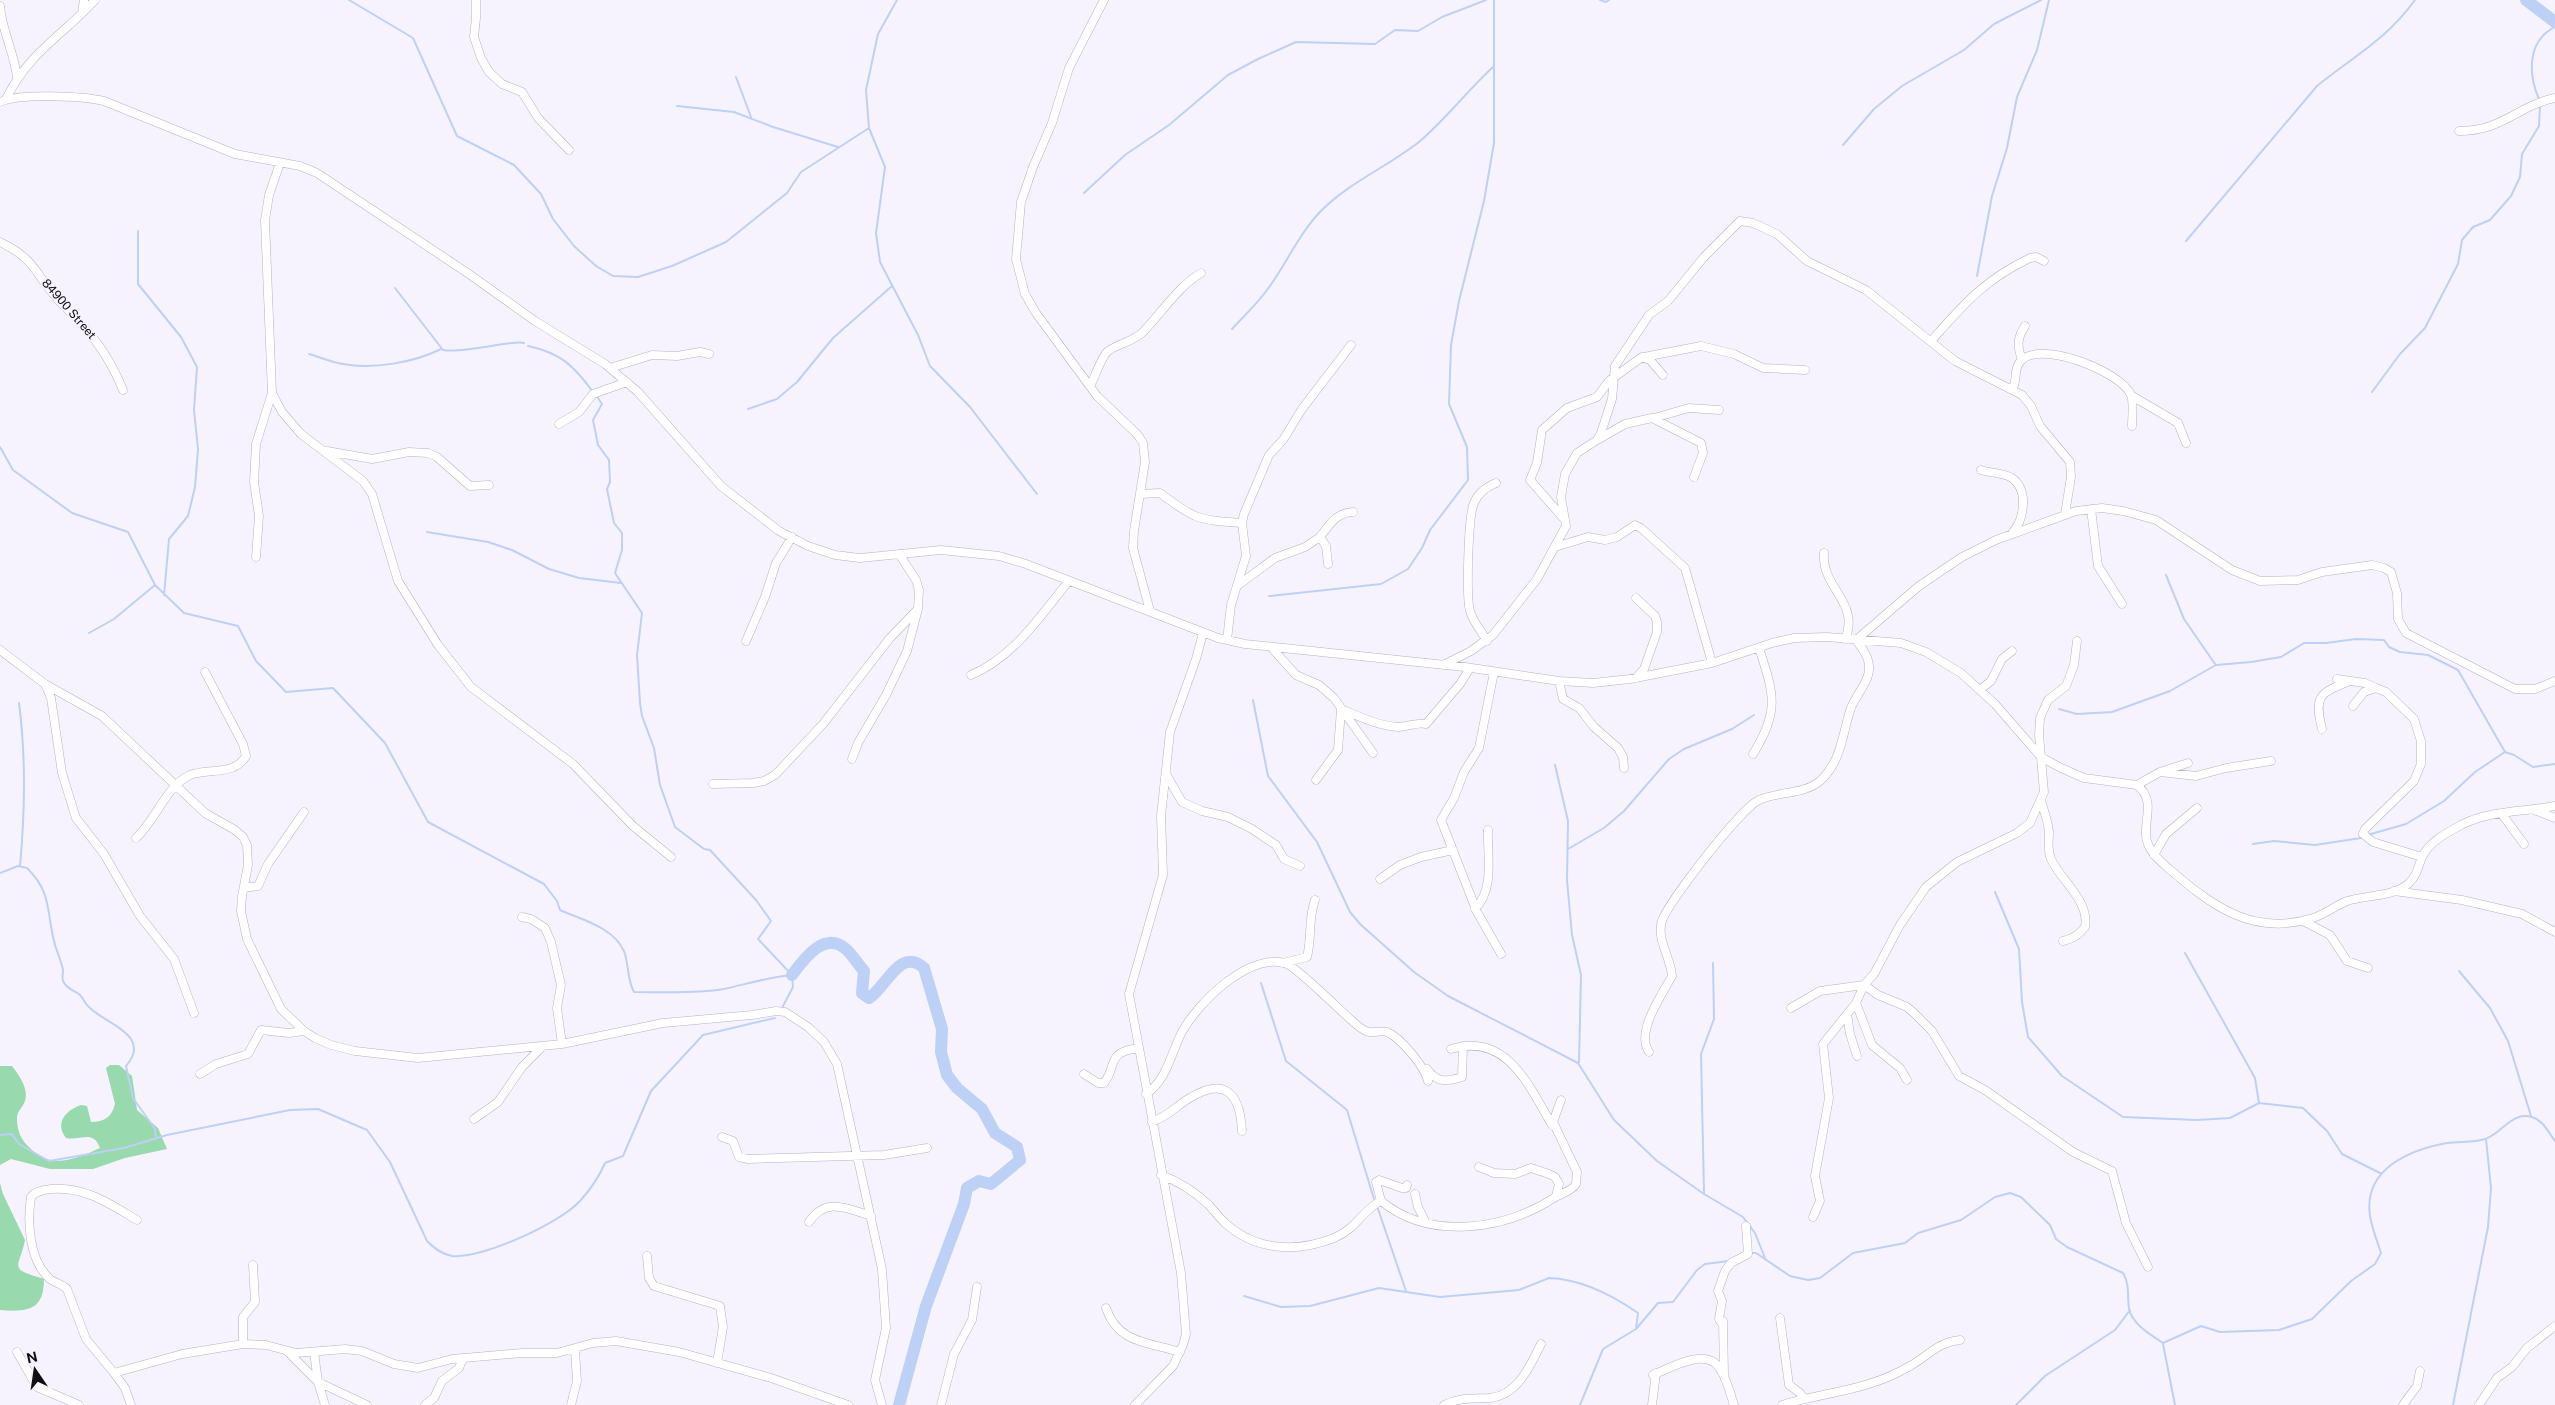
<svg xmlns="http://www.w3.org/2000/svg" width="2555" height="1405" viewBox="0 0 2555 1405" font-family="'Public Sans',sans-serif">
  <rect width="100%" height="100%" fill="#f7f3fe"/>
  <path fill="#99d9ae" d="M 110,1065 L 119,1065 L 132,1076 L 137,1110 L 158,1128 L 167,1149 L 125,1158 L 93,1169 L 50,1169 L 11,1159 L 0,1165 L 0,1066 L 12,1066 C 19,1075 29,1089 25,1101 C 23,1107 17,1111 17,1118 C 17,1131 21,1140 30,1148 C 51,1170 76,1159 100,1148 C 93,1129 81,1141 66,1138 C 54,1123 66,1110 81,1105 L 87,1106 L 91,1122 C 104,1122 112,1117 115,1104 L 106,1068 Z
    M 0,1183 L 3,1194 L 25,1240 C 19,1269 7,1268 44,1279 C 44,1311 27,1312 0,1310 Z"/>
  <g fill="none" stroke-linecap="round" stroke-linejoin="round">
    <path stroke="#bdd0f6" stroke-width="2" d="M 349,0 L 413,38 L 457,136 L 514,165 L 541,194 L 553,219 L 574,246 L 596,266 L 613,276 L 638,277 L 672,266 L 726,242 L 787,193 L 801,172 L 869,128
      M 897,0 L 878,34 L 866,90 L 869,128 L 885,167 L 876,233 L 880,262 L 918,335 L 930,366 L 970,407 L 1037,494
      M 1600,0 L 1606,2 L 1609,0
      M 736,77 L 751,117
      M 2539,99 C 2528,74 2527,41 2555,27
      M 677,106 L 734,112 L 773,127 L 838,147
      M 1843,145 L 1874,109 L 1902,86 L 1964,50 L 1994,24 L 2041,0
      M 1084,193 L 1125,155 L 1169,125 L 1228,75 L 1258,59 L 1296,42 L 1375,44 L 1395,30 L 1418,31 L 1442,17 L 1486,0
      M 138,231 L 138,284 L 181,337 L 197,367 L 194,410 L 198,449 L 195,487 L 188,516 L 169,539 L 164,595
      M 2186,241 L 2317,86 C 2354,56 2386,40 2415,0
      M 1977,276 L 1992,196 L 2007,148 L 2017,97 L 2037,50 L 2049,0
      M 395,288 L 443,350 C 462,354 516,339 524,343
      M 1232,329 C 1243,317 1257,304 1267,290 C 1286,265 1298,235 1320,212 C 1348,183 1387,167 1419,142 C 1446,119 1467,91 1493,67
      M 528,346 C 561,353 574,366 593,392
      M 309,354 C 320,357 331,362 343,364 C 373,370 415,362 441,349
      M 2372,392 L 2400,354 L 2425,328 L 2458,264 L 2462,240 L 2473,227 L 2490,220 L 2511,196 L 2520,177 L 2522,154 L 2539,126 L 2540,105
      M 596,395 L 602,404 L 593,420 L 598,445 L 609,460 L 610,482 L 607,489 L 614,523 L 622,533 L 622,550 L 615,573 L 642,613 L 637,655 L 640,703 L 642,716 L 654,748 L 660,785 L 675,827 L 704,849 L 710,850 L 756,900 L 771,921 L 758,939 L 792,975 L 793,987 L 782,1008
      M 748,409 L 777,399 L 797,382 L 833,338 L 892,286
      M 0,447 L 13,470 L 72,513 L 128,532 L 155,585 L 184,613 L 238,626 L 256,661 L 286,692 L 333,688 L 385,743 L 428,822 L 544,884 L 557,901 L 560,910 C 582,920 613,927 624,951 C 629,964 627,980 634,992 C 663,992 695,994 724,989 C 747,984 769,977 792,975
      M 427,532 L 488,542 L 512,550 L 549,569 L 579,578 L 621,583
      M 2166,575 L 2184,619 L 2215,664
      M 1269,596 L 1381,584 L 1408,569 L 1422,548 L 1430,530 L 1468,480 L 1467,447 L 1449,404 L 1451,345 L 1459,301 L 1484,201 L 1494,143 L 1494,0
      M 89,633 L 114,619 L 155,585
      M 1253,700 L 1268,776 L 1317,842 L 1350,912 L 1360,924 L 1414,972 L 1448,996 L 1578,1063 L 1614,1120 L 1657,1161 L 1704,1194 L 1743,1217 L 1755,1233 L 1765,1258
      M 19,703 C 26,757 25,812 20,866
      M 2059,709 L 2077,714 L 2112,712 L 2170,691 L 2216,665 L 2251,662 L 2281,657 L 2304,643 L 2326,643 L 2356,639 L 2384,640 L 2389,647 L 2400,652 L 2428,655 L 2458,670 L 2505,752 L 2514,755 L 2533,767 L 2555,764
      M 1555,765 L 1568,821 L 1567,880 L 1572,935 L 1581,975 L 1579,1062
      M 2371,834 L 2406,824 L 2444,801 L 2475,772 L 2505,752
      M 2253,844 L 2274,841 L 2315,845 L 2361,838
      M 1568,849 L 1604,828 L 1624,811 L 1669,759 L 1684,749 L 1732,729 L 1754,715
      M 0,873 L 18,866 L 27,868 C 52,893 46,909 54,941 C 56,950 61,960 63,970 C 63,973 62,978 63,981 C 67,990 75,990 80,995 C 84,999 85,1004 89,1007 C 105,1024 153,1035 126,1066 L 133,1098 L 155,1129 L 156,1139
      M 1995,892 L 2019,949 L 2022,1002 L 2028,1037 L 2062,1076 L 2123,1117 L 2197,1120 L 2230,1118 L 2259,1103 L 2303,1108 L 2327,1131 L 2342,1154 L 2380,1173
      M 2185,953 L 2255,1078 L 2259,1103
      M 2459,971 L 2490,1008 L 2508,1041 L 2531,1116
      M 1261,983 L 1286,1061 L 1347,1110 L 1374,1199
      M 0,1135 L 12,1134 L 19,1144 L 49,1161 L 124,1148 L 167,1135 L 290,1110 L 318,1109 L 367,1130 L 390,1162 L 427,1241 C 434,1248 441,1254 452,1256 C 482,1259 560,1223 580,1201 C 590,1190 599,1177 605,1163 L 623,1156 L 651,1091 L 703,1035 L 775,1018
      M 1704,1193 L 1701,1054 L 1714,1019 L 1713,963
      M 1377,1206 L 1406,1291
      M 1749,1253 L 1756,1253 L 1790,1276 L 1808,1280 L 1820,1278 L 1853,1253 L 1905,1243 L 1918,1233 L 1961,1220 L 1995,1197 L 2010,1193 L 2021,1197 L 2050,1225 L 2056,1239 L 2067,1247 L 2123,1273 C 2130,1284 2127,1296 2129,1309 C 2133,1325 2150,1334 2163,1343 L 2201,1326 L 2220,1332 L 2279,1330 L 2312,1319 L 2351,1281 L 2375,1264 L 2381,1253 C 2377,1241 2372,1228 2370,1216 C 2363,1169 2409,1150 2447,1143 C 2460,1141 2473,1143 2485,1139 C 2502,1134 2511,1111 2532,1117 C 2543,1120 2548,1132 2555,1141
      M 1244,1296 L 1281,1307 L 1310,1306 L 1379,1288 L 1440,1297 L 1519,1290 L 1549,1278 C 1581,1279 1612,1295 1638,1313 L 1636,1329
      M 2163,1344 L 2175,1405
      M 1580,1405 L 1603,1349 L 1636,1329 L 1658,1303 L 1673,1302 L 1697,1270 L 1705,1264 L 1729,1261
      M 2016,1405 L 2045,1376 L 2115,1330 L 2130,1310
      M 2453,1405 L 2488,1227 L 2491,1188 L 2486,1139"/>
    <path stroke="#bdd0f6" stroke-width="12" d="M 2526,0 L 2555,22
      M 792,975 C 804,959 825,929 847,950 C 853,956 858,964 864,971 L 862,993 L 869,998 C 886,988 900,946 924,968 L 942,1029 L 941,1052 L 947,1075 L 957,1088 L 982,1109 L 995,1133 L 1017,1147 L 1020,1160 L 991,1184 L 979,1181 L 967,1188 L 964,1204 L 926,1306 L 899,1405"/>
    <defs>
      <path id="minor" d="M 476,0 L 476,18 L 474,37 L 481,58 L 489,72 L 502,84 L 522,92 L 538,118 L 569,150
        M 1104,0 L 1069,68 L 1052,123 L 1033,167 L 1021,202 L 1016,259 L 1025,294 L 1036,313 L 1097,396 L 1137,434 L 1143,443 L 1145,462 L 1134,531 L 1133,548 L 1150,611
        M 0,6 C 2,31 14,52 17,77
        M 82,13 L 84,0
        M 6,99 C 29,52 61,37 95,0
        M 0,102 C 20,93 82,96 104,101 L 235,154 L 300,166 L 317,173 L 469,274 L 535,321 L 605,364 L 638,392 L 721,486 L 779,531 L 808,546 L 835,555 L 860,558 L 941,550 L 999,556 L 1026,564 L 1218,638 L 1245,644 L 1465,667 L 1559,681 L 1593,683 L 1630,679 L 1712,663 L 1772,643 L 1794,638 L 1827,637 L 1901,643 L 1926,652 L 1961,673 L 1995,704 L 2041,757 L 2061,768 L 2084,778 L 2137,785 C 2155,800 2145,815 2146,834 C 2146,849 2158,859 2168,868 C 2212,906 2253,937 2313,918 C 2325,914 2335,906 2347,901 C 2366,895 2393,897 2408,884 C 2417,876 2418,867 2422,857 C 2430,841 2448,832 2463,824 C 2491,810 2525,812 2555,806
        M 2459,131 C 2503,131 2517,106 2555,98
        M 280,163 L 269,195 L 265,220 L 272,393 L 282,412 L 301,434 L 363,481 L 372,494 L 398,581 L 438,645 L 471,687 L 573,764 L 633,826 L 671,857
        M 0,242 C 38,260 35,276 61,303 C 90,332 107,351 123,390
        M 1931,341 C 1964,304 1984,280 2030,258 L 2036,257 L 2044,261
        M 1644,357 L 1701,346 L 1734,354 L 1763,368 L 1805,370
        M 2022,360 C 2017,346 2017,338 2025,326
        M 610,368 L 652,355 L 677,356 L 700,352 L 709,354
        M 1090,386 C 1095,377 1101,358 1107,352 C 1118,343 1134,342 1144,331 C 1162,312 1179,286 1201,273
        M 2013,388 C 2017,380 2014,371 2019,363 C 2036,337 2122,372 2131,395 C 2134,403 2132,417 2132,426
        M 2132,396 L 2178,423 L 2186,443
        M 1654,418 L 1689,408 L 1719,410
        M 559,424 L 579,412 L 593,394 L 627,382
        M 1599,439 L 1625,424 L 1652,418 L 1701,443 L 1703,453 L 1694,477
        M 327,451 L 372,459 L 409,452 L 428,453 L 437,457 L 470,486 L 489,485
        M 1981,470 C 1990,473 2005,473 2012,478 C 2029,490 2024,519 2013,532
        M 1140,494 L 1160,493 C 1195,520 1199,520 1242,523
        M 2091,509 L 2098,566 L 2122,604
        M 1565,520 L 1530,480 L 1537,463 L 1542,430 L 1567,408 L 1597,397 L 1609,381 L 1642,357 L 1650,360 L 1663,375
        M 1320,537 C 1330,524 1336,513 1353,512
        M 1555,547 L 1588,537 L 1605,540 L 1617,537 L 1635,525 L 1641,528 L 1685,568 L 1712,663
        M 1824,553 C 1821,588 1861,603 1845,639
        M 256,557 L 259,516 L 254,482 L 256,444 L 272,393
        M 1237,586 L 1275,558 L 1305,547 L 1320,537 L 1326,546 L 1328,564
        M 1227,640 L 1231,605 L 1246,556 L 1242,523 L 1244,514 L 1269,455 L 1283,440 L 1302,409 L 1351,345
        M 746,641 L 765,597 L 776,563 L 792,537
        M 1487,641 C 1482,632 1472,620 1470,611 C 1466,596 1468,517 1474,503 C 1478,493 1486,487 1496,483
        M 2077,641 L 2074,665 L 2066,686 L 2048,700 L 2040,718 L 2039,735 L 2044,792 L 2030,823 L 2017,833 L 1957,862 L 1926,887 L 1900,925 L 1874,974 L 1864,985 L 1878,995 L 1907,1007 L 1915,1014 L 1932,1031 L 1959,1076 L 1985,1090 L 2073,1152 L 2112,1171 L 2126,1223 L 2148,1267
        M 1271,647 L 1296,675 L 1319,685 L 1334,698 L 1373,753
        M 0,650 L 45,684 L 102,716 L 205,813 L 235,830 L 243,837 L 247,845 L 248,865 L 242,896 L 241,911 L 247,939 L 281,1009 L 304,1031 L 315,1038 L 331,1045 L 355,1051 L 418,1058 L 562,1044 L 663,1023 L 752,1015 L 776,1011 L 785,1012 L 808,1027 L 824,1042 L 837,1064 L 882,1269 L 886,1328 L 875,1380 L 882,1405
        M 1443,665 L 1471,651 L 1493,635 L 1537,579 L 1566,526 L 1561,497 L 1565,474 L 1577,453 L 1597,440 L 1601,433 L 1612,399 L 1615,366 L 1649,315 L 1668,301 L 1704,257 L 1740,221 L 1753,223 L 1777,234 L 1807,261 L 1866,290 L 1955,361 L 2022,395 L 2031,406 L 2040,426 L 2070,462 L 2071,477 L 2065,514
        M 1494,672 L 1479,748 L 1464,772 L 1454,798 L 1441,820 L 1477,912 L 1501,954
        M 971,675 C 1014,657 1040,616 1068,582
        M 1636,678 L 1644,669 L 1657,632 L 1657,622 L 1655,616 L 1636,598
        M 2337,679 L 2365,683 L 2376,688
        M 1559,681 L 1563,699 L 1579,708 L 1594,727 L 1618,748 L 1623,757 L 1624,768
        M 45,684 L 51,698 L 62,773 L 76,818 L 104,854 L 140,916 L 174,959 L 194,1013
        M 1981,689 L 1991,681 L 2002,659 L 2012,651
        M 2353,706 L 2364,692 L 2376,688 L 2386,692 L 2414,719 L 2421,741 L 2421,764 L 2414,781 L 2365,829 L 2363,834 L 2373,842 L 2422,857
        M 2322,729 C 2314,696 2319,693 2350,681
        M 1753,754 C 1780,711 1774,694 1759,648
        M 852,759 L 858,743 L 886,695 L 907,651 L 918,609 L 919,590 L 916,580 L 899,554
        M 2160,772 L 2196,776 L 2226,768 L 2271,761
        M 1166,774 L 1182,802 L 1202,811 L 1228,817 L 1252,829 L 1276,845 L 1284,859 L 1300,866
        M 1316,780 L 1338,750 L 1341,709 C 1358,716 1379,726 1398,727 C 1408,727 1416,722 1426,724 L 1460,684 L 1470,668
        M 713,784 L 753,783 L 764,781 L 775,775 L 823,724 L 890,638 L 918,609
        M 2137,785 L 2160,772 L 2188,763
        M 2041,801 C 2044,811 2048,821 2049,832 C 2049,841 2047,849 2051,859 C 2061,881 2090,901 2085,927 C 2079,935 2073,939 2063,941
        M 2534,810 L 2555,818
        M 2501,813 L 2524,844
        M 136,838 C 156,820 166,786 190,775 C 208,768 235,776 246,756 L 243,744 L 205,672
        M 2154,855 L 2166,834 L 2197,808
        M 1380,879 L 1400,865 L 1421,857 L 1453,850
        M 244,888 L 258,886 L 268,864 L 304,812
        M 2394,891 L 2462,900 L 2522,914 L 2555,932
        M 1475,909 C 1495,889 1487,855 1488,830
        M 522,917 L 531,919 L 545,928 L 551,942 L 561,985 L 557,1008 L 562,1044
        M 2303,921 L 2330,935 L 2347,961 L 2368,968
        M 1283,963 L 1307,957 C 1312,938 1308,918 1315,900
        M 1856,1003 L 1872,1045 L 1900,1068 L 1907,1080
        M 1791,1008 L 1820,991 L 1864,985
        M 1847,1014 L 1850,1034 L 1857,1056
        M 1451,1049 C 1507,1032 1529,1086 1552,1125
        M 1649,1052 C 1635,1032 1663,993 1672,976 C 1671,958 1656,939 1662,921 C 1668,902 1742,807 1759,800 C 1779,791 1803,795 1820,781 C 1842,761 1842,734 1851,708 C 1856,695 1870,681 1869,667 C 1869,657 1862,648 1856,640 L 1919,586 L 1962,557 L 1996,540 L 2076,511 L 2102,508 L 2123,511 L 2156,520 L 2232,570 L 2260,581 L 2298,580 L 2322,572 L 2372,565 L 2384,568 L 2391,572 L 2397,593 L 2398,619 L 2406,633 L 2515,689 L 2535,689 L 2555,681
        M 1427,1069 C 1437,1083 1446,1082 1462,1077 L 1463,1046
        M 200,1074 L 216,1064 L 248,1054 L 261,1030 L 289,1033 L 304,1031
        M 1084,1074 L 1098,1083 L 1104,1083 C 1118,1065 1105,1053 1138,1048
        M 1146,1094 C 1167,1080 1171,1053 1182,1032 C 1198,1003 1249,951 1287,964 C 1297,968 1339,1009 1350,1019 C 1355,1023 1362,1031 1369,1032 C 1375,1033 1381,1030 1387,1032 C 1401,1038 1425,1067 1428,1081
        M 474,1119 L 498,1102 L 522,1067 L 543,1046
        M 1152,1122 C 1168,1116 1174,1108 1188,1099 C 1225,1076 1240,1093 1242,1131
        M 722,1137 L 733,1141 L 739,1157 L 748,1159 L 884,1155 L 927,1148
        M 1479,1167 L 1494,1173 L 1515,1174 L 1531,1168 L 1549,1174 L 1555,1177 L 1559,1184 L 1556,1196
        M 1161,1175 C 1178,1181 1196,1193 1209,1205 C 1214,1211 1219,1217 1224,1222 C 1255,1251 1296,1253 1334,1238 C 1358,1228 1363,1209 1381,1201 C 1430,1241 1504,1230 1554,1198 C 1561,1193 1571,1192 1576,1184 L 1577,1172 L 1553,1122 L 1561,1100
        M 1415,1194 L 1418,1207 L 1426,1223
        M 1381,1201 L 1376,1182 L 1379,1180 L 1402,1188 L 1406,1188 L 1407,1185
        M 1813,1217 L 1820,1201 L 1815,1176 L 1829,1098 L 1823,1044 L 1856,1003 L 1864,985
        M 809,1222 C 826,1197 846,1208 871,1216
        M 647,1256 L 649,1278 L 654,1286 L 720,1306 L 723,1327 L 717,1363
        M 1106,1308 C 1118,1344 1149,1342 1180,1352
        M 1780,1318 L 1789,1385 L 1800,1393 L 1804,1399
        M 1723,1321 L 1724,1375
        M 1723,1325 L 1719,1319 L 1722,1301 L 1718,1291 L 1725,1271 L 1731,1263 L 1748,1254 L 1746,1226
        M 243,1344 L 243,1317 L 255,1302 L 253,1265
        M 17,1352 L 37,1387 L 79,1405
        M 288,1352 L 318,1382 L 367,1405
        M 314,1352 L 318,1382 L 325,1405
        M 114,1373 L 86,1339 L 67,1289 C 62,1284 55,1283 50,1279 C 29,1261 27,1222 31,1197 C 35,1191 44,1190 51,1189 C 85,1186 110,1204 137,1220
        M 1653,1375 C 1670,1368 1707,1346 1720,1369 C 1727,1379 1730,1393 1734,1405
        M 131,1405 L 125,1388 L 114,1373 L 182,1354 L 243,1344 L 266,1345 L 296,1353 L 345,1349 L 362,1351 L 394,1364 L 418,1368 L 452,1359 L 522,1353 L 557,1353 L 593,1343 L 616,1341 L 679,1352 L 771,1378 L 848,1405
        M 425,1405 L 434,1398 L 442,1381 L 459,1368 L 463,1358
        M 571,1405 L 577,1381 L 575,1350
        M 941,1405 L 954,1354 L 972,1320 L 977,1287
        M 1135,1405 L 1173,1366 L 1183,1345 L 1186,1334 L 1181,1273 L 1129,994 L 1163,875 L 1161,816 L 1170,732 L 1196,659 L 1203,633
        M 1444,1405 C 1460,1397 1473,1399 1490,1398 C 1518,1395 1530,1366 1541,1344
        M 1652,1405 L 1656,1373
        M 1782,1405 C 1828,1391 1865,1392 1910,1366 C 1928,1356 1938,1342 1960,1340
        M 2403,1405 L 2417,1386 L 2420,1371
        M 2479,1405 L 2497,1378 L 2512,1367 L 2527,1348 L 2555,1326"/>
    </defs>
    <use href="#minor" stroke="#b8b1c4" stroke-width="9"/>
    <use href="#minor" stroke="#fff" stroke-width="8"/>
  </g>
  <g text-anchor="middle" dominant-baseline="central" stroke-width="4" stroke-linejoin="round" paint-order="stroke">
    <g font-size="12" fill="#100d13" stroke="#f7f3fe">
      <text transform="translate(69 309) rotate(49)">84900 Street</text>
    </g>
  </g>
  <g transform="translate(35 1370) rotate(347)" stroke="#f7f3fe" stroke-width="4" paint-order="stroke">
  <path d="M0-4L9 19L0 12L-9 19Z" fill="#100d13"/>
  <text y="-8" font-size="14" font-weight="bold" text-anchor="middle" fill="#100d13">N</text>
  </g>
</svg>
